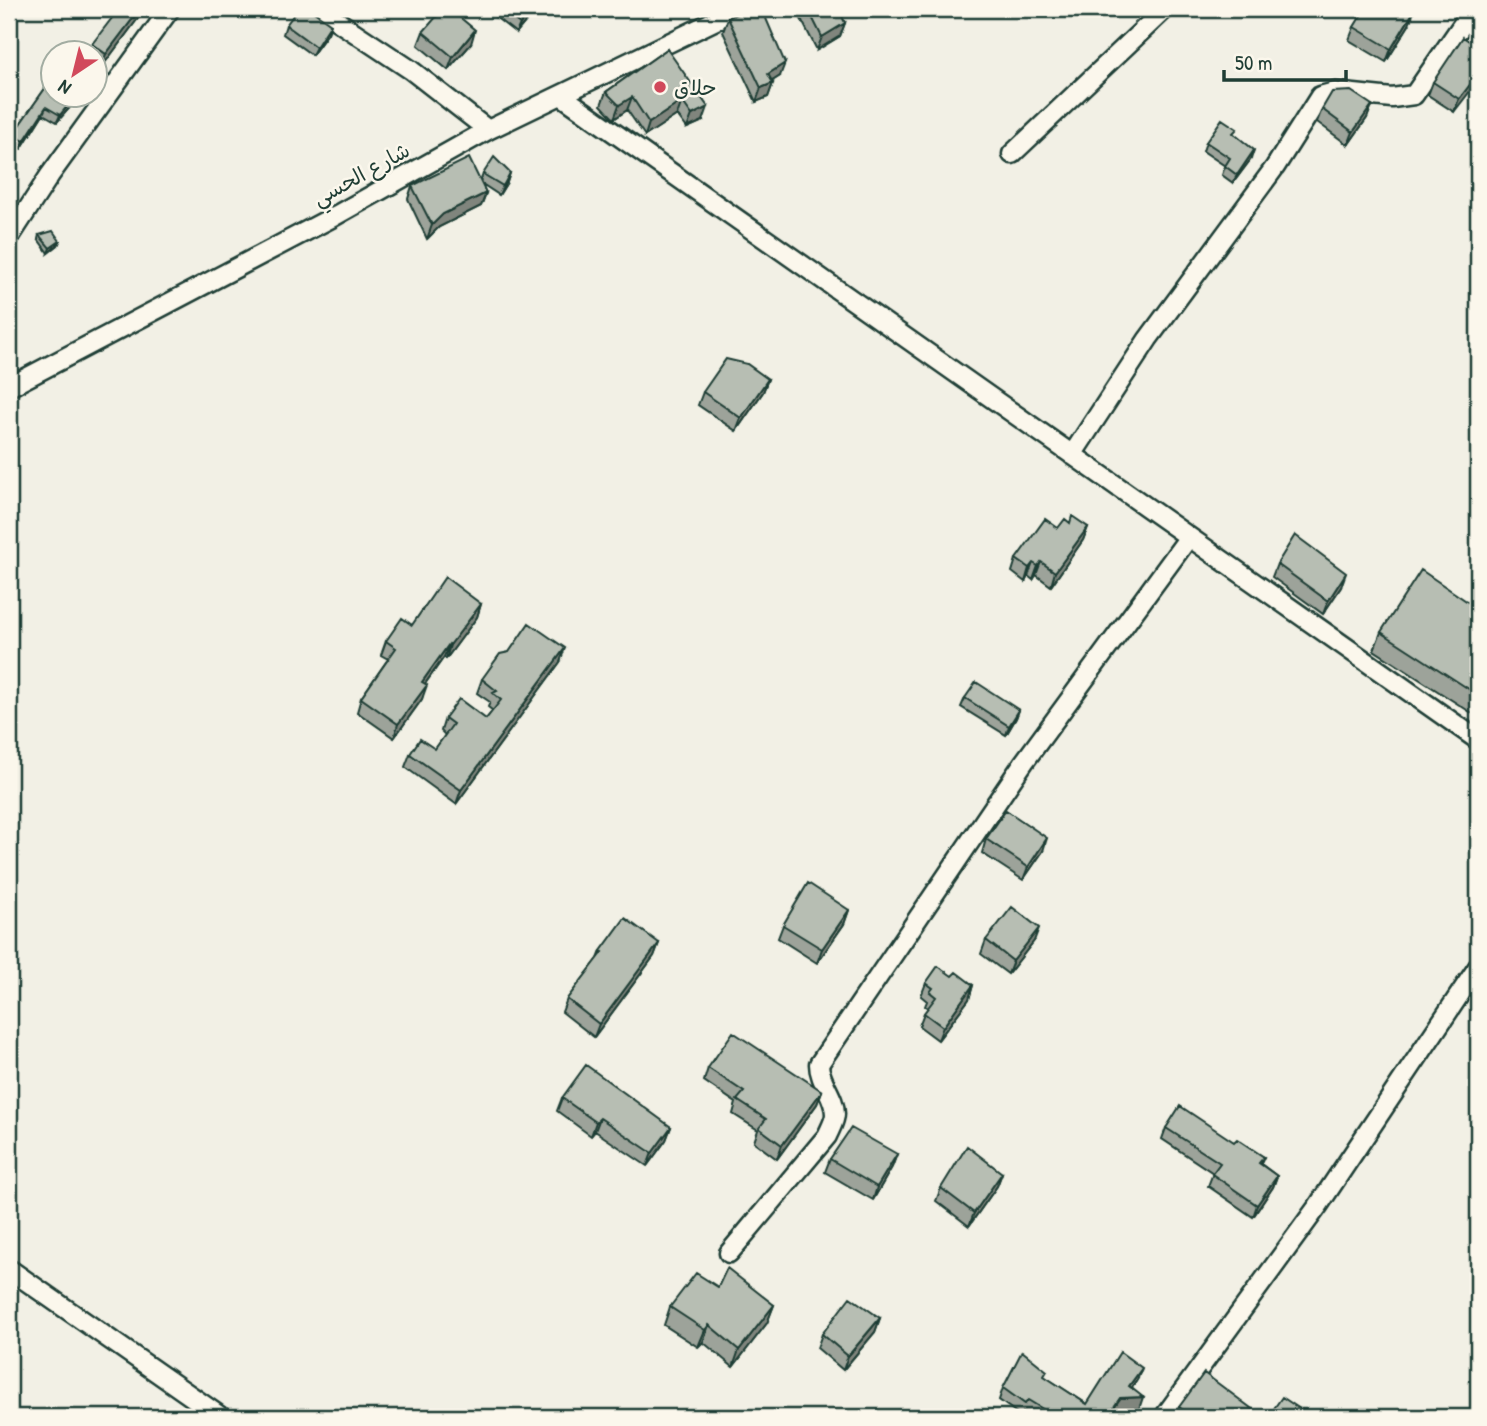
<svg xmlns="http://www.w3.org/2000/svg" width="1487" height="1426" viewBox="0 0 1487 1426" font-family="'Patrick Hand','Playpen Sans Arabic',sans-serif">
  <rect width="100%" height="100%" fill="#f2f0e5"/>
  <filter id="ink" filterUnits="userSpaceOnUse"><feTurbulence type="fractalNoise" baseFrequency=".0143" numOctaves="2"/><feDisplacementMap in="SourceGraphic" scale="14" xChannelSelector="R" yChannelSelector="G"/><feConvolveMatrix kernelMatrix="1 2 1 2 8 2 1 2 1" color-interpolation-filters="sRGB"/></filter>
  <g filter="url(#ink)">
    <g fill="none" stroke-linecap="round" stroke-linejoin="round">
      <defs>
        <path id="minor" d="M 319,9 L 411,70 L 488,130
          M 562,96 L 1478,740
          M 1012,154 L 1165,9
          M 9,238 L 50,175 L 170,9
          M 9,387 L 333,217 L 488,130 L 739,9
          M 1072,455 L 1148,339 L 1275,167 L 1320,96 L 1335,92 L 1392,98 L 1414,95 L 1473,9
          M 729,1253 L 827,1136 C 830,1129 835,1121 835,1114 C 835,1096 819,1082 819,1064 L 1024,762 L 1189,537
          M 9,1269 L 221,1417
          M 1164,1417 L 1318,1206 L 1478,967"/>
      </defs>
      <use href="#minor" stroke="#1f3d34" stroke-width="23"/>
      <use href="#minor" stroke="#fbf7ec" stroke-width="18"/>
    </g>
    <path fill="#9da39a" stroke="#1f3d34" stroke-width="2" d="M 145,9 L 101,68 L 94,63 L 94,52 L 89,52 L 92,44 Z
      M 485,9 L 534,9 L 532,14 L 516,33 Z
      M 796,9 L 839,9 L 845,23 L 840,36 L 817,50 Z
      M 1478,14 L 1478,33 L 1473,30 Z
      M 728,18 L 780,76 L 772,81 L 773,83 L 768,97 L 756,102 L 723,32 Z
      M 331,24 L 328,33 L 312,55 L 283,34 L 286,25 Z
      M 1409,25 L 1386,62 L 1349,40 L 1354,27 Z
      M 423,32 L 471,44 L 448,70 L 418,45 Z
      M 1478,47 L 1454,112 L 1428,95 L 1433,82 Z
      M 667,49 L 703,121 L 687,128 L 677,115 L 645,136 L 627,110 L 614,119 L 601,105 L 606,92 Z
      M 51,80 L 76,96 L 73,104 L 57,122 L 43,114 L 21,149 L 10,141 L 13,134 Z
      M 1372,105 L 1367,118 L 1348,145 L 1317,122 L 1322,109 Z
      M 1235,135 L 1251,159 L 1233,183 L 1222,175 L 1225,166 L 1203,151 L 1206,142 Z
      M 510,173 L 507,182 L 499,195 L 482,184 L 486,193 L 481,206 L 439,227 L 427,239 L 408,199 L 412,186 L 480,182 L 483,174 Z
      M 39,235 L 60,241 L 58,245 L 48,253 L 38,239 Z
      M 768,379 L 763,392 L 736,431 L 698,405 L 703,392 Z
      M 1070,523 L 1088,527 L 1083,540 L 1051,586 L 1036,575 L 1033,580 L 1028,576 L 1025,582 L 1012,572 L 1016,559 L 1058,528 Z
      M 1277,564 L 1341,587 L 1323,614 L 1272,577 Z
      M 481,604 L 477,617 L 446,659 L 444,657 L 425,684 L 422,699 L 394,738 L 357,712 L 361,698 L 388,659 L 381,655 L 386,641 L 412,625 Z
      M 1478,609 L 1478,717 L 1374,650 L 1381,632 Z
      M 560,662 L 456,804 L 405,767 L 410,754 L 435,749 L 445,735 L 441,731 L 445,718 L 486,719 L 493,711 L 488,707 L 490,702 L 477,693 L 482,679 Z
      M 965,698 L 1019,710 L 1016,718 L 1006,735 L 961,707 Z
      M 986,839 L 1043,851 L 1023,880 L 982,853 Z
      M 849,910 L 844,924 L 817,963 L 778,938 L 783,925 Z
      M 986,940 L 1034,941 L 1008,974 L 981,954 Z
      M 659,943 L 654,956 L 594,1037 L 562,1012 L 567,999 L 598,959 L 601,951 Z
      M 952,976 L 973,985 L 969,999 L 938,1040 L 919,1026 L 924,1013 L 928,1008 L 925,1006 L 927,1001 L 921,996 L 926,983 Z
      M 708,1068 L 822,1091 L 817,1104 L 777,1159 L 754,1142 L 758,1130 L 733,1114 L 736,1103 L 704,1081 Z
      M 562,1098 L 671,1127 L 666,1140 L 647,1166 L 595,1131 L 591,1136 L 557,1111 Z
      M 1166,1128 L 1234,1142 L 1264,1157 L 1261,1164 L 1277,1176 L 1273,1187 L 1253,1217 L 1208,1186 L 1213,1173 L 1162,1139 Z
      M 897,1154 L 892,1167 L 873,1200 L 825,1172 L 830,1159 Z
      M 1002,1173 L 997,1186 L 969,1226 L 936,1201 L 941,1188 Z
      M 718,1287 L 774,1305 L 767,1323 L 733,1367 L 703,1342 L 698,1347 L 664,1325 L 670,1307 Z
      M 880,1318 L 875,1332 L 843,1370 L 817,1348 L 822,1334 Z
      M 1045,1377 L 1087,1404 L 1137,1380 L 1132,1388 L 1139,1409 L 1116,1410 L 1111,1417 L 1032,1417 L 1023,1412 L 1021,1416 L 999,1400 L 1003,1388 Z
      M 1179,1407 L 1263,1417 L 1176,1417 Z"/>
    <path fill="#80857d" stroke="#1f3d34" stroke-width="2" d="M 140,9 L 145,9 L 101,68 L 106,54 Z
      M 532,9 L 534,9 L 532,14 L 516,33 L 520,24 Z
      M 1414,11 L 1409,25 L 1386,62 L 1391,49 Z
      M 845,23 L 840,36 L 817,50 L 822,37 Z
      M 331,24 L 328,33 L 312,55 L 316,47 Z
      M 475,30 L 471,44 L 448,70 L 453,57 Z
      M 785,63 L 780,76 L 763,87 L 768,74 Z
      M 1478,74 L 1478,81 L 1454,112 L 1459,99 Z
      M 773,83 L 768,97 L 756,102 L 761,88 Z
      M 76,96 L 73,104 L 57,122 L 60,115 Z
      M 632,97 L 627,110 L 614,119 L 619,105 Z
      M 682,101 L 677,115 L 645,136 L 649,123 Z
      M 1372,105 L 1367,118 L 1348,145 L 1353,132 Z
      M 46,107 L 43,114 L 21,149 L 24,141 Z
      M 708,107 L 703,121 L 687,128 L 692,115 Z
      M 1254,150 L 1251,159 L 1233,183 L 1237,175 Z
      M 510,173 L 507,182 L 499,195 L 503,186 Z
      M 486,193 L 481,206 L 439,227 L 427,239 L 432,225 L 443,214 Z
      M 60,241 L 58,245 L 48,253 L 50,248 Z
      M 768,379 L 763,392 L 736,431 L 741,418 Z
      M 1088,527 L 1083,540 L 1051,586 L 1055,572 Z
      M 1041,562 L 1036,575 L 1033,580 L 1038,566 Z
      M 1033,563 L 1028,576 L 1025,582 L 1029,568 Z
      M 1346,573 L 1341,587 L 1323,614 L 1328,601 Z
      M 481,604 L 477,617 L 446,659 L 450,645 Z
      M 449,644 L 444,657 L 417,695 L 422,682 Z
      M 565,648 L 560,662 L 456,804 L 461,790 Z
      M 427,685 L 422,699 L 394,738 L 398,724 Z
      M 1019,710 L 1016,718 L 1006,735 L 1009,726 Z
      M 1047,838 L 1043,851 L 1023,880 L 1028,867 Z
      M 849,910 L 844,924 L 817,963 L 822,949 Z
      M 1039,928 L 1034,941 L 1008,974 L 1013,961 Z
      M 659,943 L 654,956 L 594,1037 L 599,1024 Z
      M 973,985 L 969,999 L 938,1040 L 943,1027 Z
      M 822,1091 L 817,1104 L 777,1159 L 782,1145 Z
      M 600,1118 L 595,1131 L 591,1136 L 596,1122 Z
      M 671,1127 L 666,1140 L 647,1166 L 652,1153 Z
      M 897,1154 L 892,1167 L 873,1200 L 877,1187 Z
      M 1002,1173 L 997,1186 L 969,1226 L 974,1213 Z
      M 1277,1176 L 1273,1187 L 1253,1217 L 1257,1205 Z
      M 774,1305 L 767,1323 L 733,1367 L 739,1350 Z
      M 880,1318 L 875,1332 L 843,1370 L 848,1356 Z
      M 709,1325 L 703,1342 L 698,1347 L 705,1330 Z
      M 1142,1368 L 1137,1380 L 1125,1398 L 1143,1397 L 1139,1409 L 1116,1410 L 1111,1417 L 1107,1417 Z"/>
    <path fill="#b7beb3" stroke="#1f3d34" stroke-width="2" d="M 119,9 L 140,9 L 106,54 L 92,44 Z
      M 298,9 L 310,9 L 331,24 L 316,47 L 286,25 Z
      M 443,9 L 450,9 L 475,30 L 453,57 L 423,32 Z
      M 500,9 L 532,9 L 520,24 Z
      M 746,9 L 762,9 L 785,63 L 768,74 L 773,83 L 761,88 L 728,18 Z
      M 808,9 L 839,9 L 845,23 L 822,37 Z
      M 1365,9 L 1409,9 L 1414,11 L 1391,49 L 1354,27 Z
      M 1463,37 L 1478,47 L 1478,74 L 1459,99 L 1433,82 Z
      M 667,49 L 708,107 L 692,115 L 682,101 L 649,123 L 632,97 L 619,105 L 606,92 Z
      M 51,80 L 52,81 L 52,94 L 73,94 L 76,96 L 60,115 L 46,107 L 24,141 L 13,134 Z
      M 1351,91 L 1372,105 L 1353,132 L 1322,109 L 1332,92 Z
      M 1222,119 L 1237,129 L 1233,133 L 1254,150 L 1237,175 L 1225,166 L 1230,158 L 1206,142 Z
      M 494,157 L 510,173 L 503,186 L 483,174 Z
      M 469,158 L 486,193 L 443,214 L 432,225 L 412,186 Z
      M 53,231 L 60,241 L 50,248 L 39,235 Z
      M 726,359 L 747,364 L 768,379 L 741,418 L 703,392 Z
      M 1072,516 L 1088,527 L 1055,572 L 1041,562 L 1038,566 L 1033,563 L 1029,568 L 1016,559 L 1045,519 L 1058,528 L 1065,519 L 1070,523 Z
      M 1295,535 L 1346,573 L 1328,601 L 1277,564 Z
      M 1421,570 L 1478,609 L 1478,695 L 1381,632 Z
      M 445,577 L 481,604 L 450,645 L 449,644 L 422,682 L 427,685 L 398,724 L 361,698 L 396,648 L 386,641 L 402,618 L 412,625 Z
      M 529,623 L 565,648 L 461,790 L 410,754 L 420,739 L 435,749 L 453,724 L 445,718 L 459,699 L 486,719 L 501,700 L 493,693 L 497,691 L 482,679 L 500,654 L 509,652 Z
      M 976,682 L 1019,710 L 1009,726 L 965,698 Z
      M 1006,810 L 1047,838 L 1028,867 L 986,839 Z
      M 808,883 L 849,910 L 822,949 L 783,925 Z
      M 1012,907 L 1039,928 L 1013,961 L 986,940 Z
      M 625,918 L 659,943 L 599,1024 L 567,999 L 603,952 L 601,951 Z
      M 938,966 L 952,976 L 956,972 L 973,985 L 943,1027 L 924,1013 L 936,997 L 930,992 L 933,988 L 926,983 Z
      M 733,1032 L 822,1091 L 782,1145 L 759,1128 L 766,1119 L 737,1100 L 744,1092 L 708,1068 Z
      M 586,1065 L 671,1127 L 652,1153 L 600,1118 L 596,1122 L 562,1098 Z
      M 1180,1106 L 1234,1142 L 1237,1139 L 1264,1157 L 1259,1163 L 1277,1176 L 1257,1205 L 1212,1174 L 1220,1163 L 1166,1128 Z
      M 851,1128 L 897,1154 L 877,1187 L 830,1159 Z
      M 967,1146 L 1002,1173 L 974,1213 L 941,1188 Z
      M 727,1268 L 774,1305 L 739,1350 L 709,1325 L 705,1330 L 670,1307 L 696,1273 L 718,1287 Z
      M 850,1297 L 880,1318 L 848,1356 L 822,1334 Z
      M 1022,1351 L 1047,1371 L 1044,1376 L 1087,1404 L 1120,1352 L 1142,1368 L 1129,1386 L 1143,1397 L 1120,1398 L 1107,1417 L 1056,1417 L 1028,1400 L 1025,1404 L 1003,1388 Z
      M 1204,1373 L 1263,1417 L 1193,1417 L 1179,1407 Z
      M 1282,1397 L 1312,1417 L 1268,1417 Z"/>
  </g>
  <circle fill="#d1495b" stroke="#fbf7ec" stroke-width="2.5" cx="660" cy="87" r="7"/>
  <g text-anchor="middle" dominant-baseline="central" stroke-width="5" stroke-linejoin="round" paint-order="stroke">
    <g font-size="21" fill="#1f3d34" stroke="#fbf7ec" text-anchor="start">
      <text x="674" y="87">حلاق</text>
    </g>
    <g font-size="21" fill="#1f3d34" stroke="#fbf7ec">
      <text transform="translate(361 174) rotate(-29)">شارع الحسي</text>
    </g>
  </g>
  <rect width="1487" height="1426" fill="none" stroke="#fbf7ec" stroke-width="35"/>
  <rect x="18" y="18" width="1452" height="1391" fill="none" stroke="#1f3d34" stroke-width="2.5" filter="url(#ink)"/>
  <g transform="translate(74 74) rotate(215)"><circle r="33" fill="#fbf7ec" stroke="#a3ada2" stroke-width="2"/>
  <path d="M0-5L12 26L0 18L-12 26Z" fill="#d1495b"/>
  <text y="-10" font-size="19" font-weight="bold" text-anchor="middle" fill="#1f3d34">N</text>
  </g>
  <path d="M1224 70v10h122v-10" fill="none" stroke="#1f3d34" stroke-width="3.5"/>
  <text x="1235" y="70" font-size="21" fill="#1f3d34" stroke="#fbf7ec" stroke-width="5" paint-order="stroke">50 m</text>
</svg>
